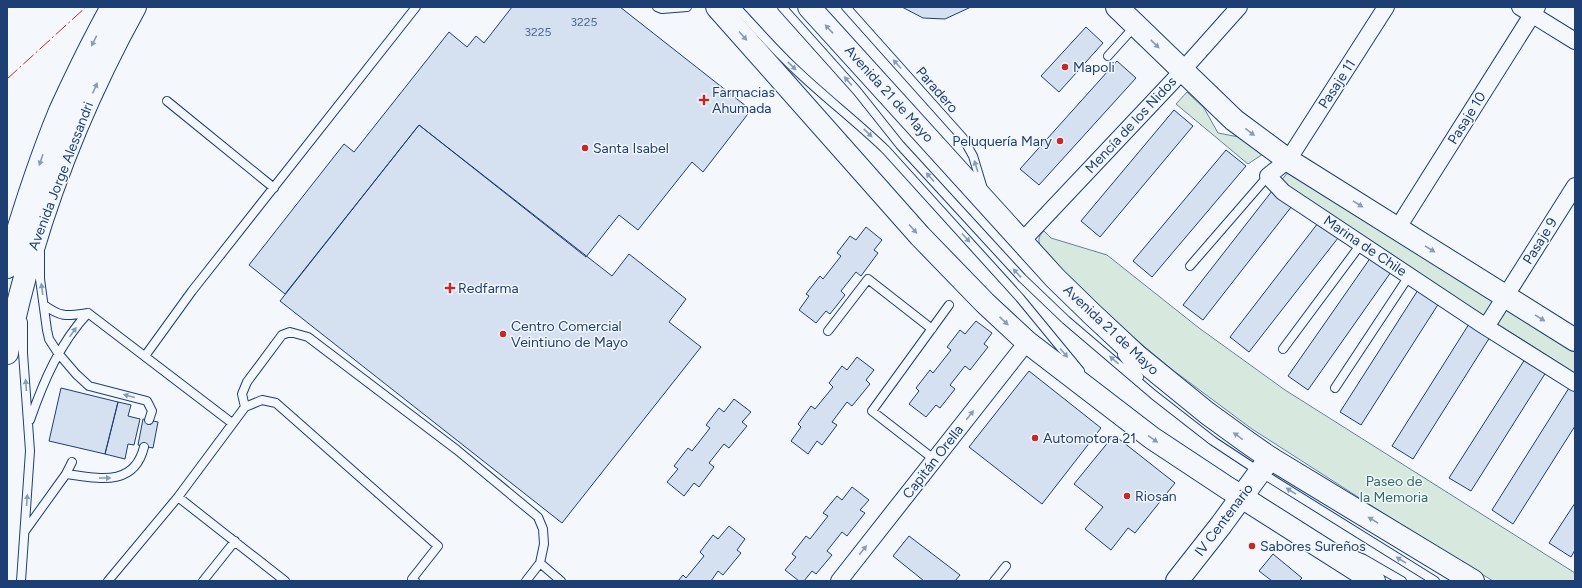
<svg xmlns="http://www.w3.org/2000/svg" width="1582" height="588" viewBox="0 0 1582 588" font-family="Figtree,sans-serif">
  <rect width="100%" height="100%" fill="#f4f7fb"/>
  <path fill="#d7e8df" stroke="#687fa3" d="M 1187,92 L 1204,108 L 1218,133 L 1239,137 L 1263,154 L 1248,164 L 1176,104 Z
    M 1289,171 L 1575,348 L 1575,373 L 1286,190 L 1280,182 Z
    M 1044,231 L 1051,238 L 1107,255 L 1199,328 L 1285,390 L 1575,573 L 1575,581 L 1493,581 L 1386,515 L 1252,429 L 1174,371 L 1134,338 L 1089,296 L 1042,249 C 1038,242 1037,237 1044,231 Z"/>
  <path fill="#d5e0f0" stroke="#1d3f73" d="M 512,7 L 620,7 L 751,110 L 703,172 L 692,162 L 638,230 L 619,215 L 586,257 L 419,125 L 285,294 L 249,265 L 344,144 L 354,152 L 449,32 L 467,47 L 476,36 L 484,43 Z
    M 902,7 L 971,7 L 945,19 L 923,18 Z
    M 1086,27 L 1103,43 L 1059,92 L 1041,76 Z
    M 1117,61 L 1136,78 L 1039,185 L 1020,169 Z
    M 1174,110 L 1193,126 L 1100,237 L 1081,221 Z
    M 419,125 L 612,276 L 629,254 L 686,299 L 669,322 L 701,347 L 562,523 L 280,301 Z
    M 1226,150 L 1246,166 L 1152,277 L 1133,261 Z
    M 1272,191 L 1292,206 L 1203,320 L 1183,305 Z
    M 1318,223 L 1338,238 L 1249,352 L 1230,337 Z
    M 866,227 L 882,240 L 874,250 L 878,253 L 861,276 L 856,272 L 841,291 L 845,295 L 830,314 L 826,311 L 816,323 L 799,310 L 809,296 L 806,294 L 820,276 L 823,279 L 841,256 L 837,253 L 850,236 L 856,240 Z
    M 1371,257 L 1391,272 L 1308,390 L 1288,376 Z
    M 1418,290 L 1439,303 L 1361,425 L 1340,412 Z
    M 976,321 L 992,333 L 984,344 L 988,347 L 970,370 L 965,366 L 950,385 L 955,389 L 940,408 L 936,405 L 926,417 L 909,404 L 919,391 L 916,388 L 930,370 L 933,373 L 951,350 L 947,347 L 960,330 L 965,334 Z
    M 1469,324 L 1490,337 L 1413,459 L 1392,446 Z
    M 1527,356 L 1548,369 L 1471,491 L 1449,478 Z
    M 857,357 L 874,370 L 866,380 L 870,384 L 852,406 L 847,402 L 832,422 L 837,425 L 822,445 L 817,441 L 808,454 L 791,441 L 801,427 L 798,424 L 811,406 L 815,409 L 833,387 L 829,383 L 842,366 L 847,370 Z
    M 1029,371 L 1101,428 L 1042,504 L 969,447 Z
    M 61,388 L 118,402 L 105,454 L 49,441 Z
    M 1569,388 L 1575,392 L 1575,426 L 1513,524 L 1492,510 Z
    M 734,399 L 751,412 L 742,422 L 747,426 L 729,448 L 724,444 L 709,463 L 714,467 L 699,487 L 694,483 L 684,496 L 667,482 L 678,469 L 674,466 L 688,448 L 692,451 L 710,428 L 706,425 L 719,408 L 724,412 Z
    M 118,402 L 131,405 L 128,416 L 140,419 L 134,445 L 128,444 L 125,459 L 105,454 Z
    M 143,419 L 158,422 L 153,448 L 138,445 Z
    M 1114,435 L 1175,483 L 1135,533 L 1128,528 L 1111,550 L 1085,529 L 1103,507 L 1074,484 Z
    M 852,487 L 869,500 L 860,510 L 865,513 L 847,536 L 842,532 L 827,551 L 832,555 L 816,574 L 812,571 L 804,581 L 799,581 L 785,570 L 796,557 L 792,554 L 806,536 L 810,539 L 828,516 L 823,513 L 837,496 L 842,500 Z
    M 1575,503 L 1575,550 L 1571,557 L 1549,543 Z
    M 729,526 L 745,539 L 737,550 L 741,553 L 723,575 L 718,571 L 711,581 L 678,581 L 683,575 L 686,578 L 704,556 L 700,552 L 713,535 L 718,539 Z
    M 909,536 L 960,575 L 955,581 L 924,581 L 893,556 Z
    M 1273,554 L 1302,578 L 1299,581 L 1272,581 L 1259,571 Z"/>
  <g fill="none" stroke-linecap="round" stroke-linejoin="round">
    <defs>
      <path id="lane" d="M 657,7 L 662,9 L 687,7
        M 736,7 C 755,27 773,48 793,67 C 823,96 856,121 886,150 L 1020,298 L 1080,371
        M 782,7 L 857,91 L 900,145 L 1022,278 L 1066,320 L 1154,395 L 1213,441 L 1260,472 L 1435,581
        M 846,7 L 963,138 L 973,156 L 983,189
        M 1108,56 L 1135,26
        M 167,101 L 274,188
        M 40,253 L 40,279 L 47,330 L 49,339 L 58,353 L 76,374 L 89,386 L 147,401 L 152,411 L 149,420
        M 1190,266 L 1268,176
        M 44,305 C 62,318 67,316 88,313 L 232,423
        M 828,331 L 868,279 L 932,329
        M 1283,349 L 1361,244
        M 1122,355 L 1139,377
        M 145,356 L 192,291 L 416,7
        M 1335,388 L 1409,276
        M 245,407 L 242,394 L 247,382 L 282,335 L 290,332 L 308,337 L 457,450 L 538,517 L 543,529 L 544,544 L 540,563 L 526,581
        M 30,420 C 44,380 60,343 88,313
        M 935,460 L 872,411 L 949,305
        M 66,474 C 97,478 134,488 144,447
        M 178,497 L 285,581
        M 25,531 L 66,474 L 72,462
        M 1342,550 L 1364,559 L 1402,581
        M 540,563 L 561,581
        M 21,581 L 30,451 L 23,353 L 23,322
        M 108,581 L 178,497 L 245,407 L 262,400 L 276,403 L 438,546 L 412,579 L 415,581
        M 203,581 L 235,541
        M 994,581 L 1006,566"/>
      <path id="street" d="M 1386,7 L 1288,160 L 1268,176 L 1283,192 L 1486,327 L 1575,383
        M 1520,7 L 1575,41
        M 1397,229 L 1537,7
        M 1022,241 L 1173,81 L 1239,7
        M 1486,327 L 1575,186
        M 839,581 L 1027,342"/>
      <path id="secondary" d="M 1117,7 L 1234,120 L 1288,160 L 1575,340
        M 1177,581 L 1221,525 L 1270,458"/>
      <path id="primary" d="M 717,7 L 920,236 L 985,303 L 1027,342 L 1152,438 L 1226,487 L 1374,581
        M 809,7 L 1055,278 L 1092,314 L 1137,356 L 1207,413 L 1247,442 L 1270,458 L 1473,581"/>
      <path id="highway" d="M 7,267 C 22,215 39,162 60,111 C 76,76 93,41 112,7
        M 7,353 C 31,233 76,114 135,7"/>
    </defs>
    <use href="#lane" stroke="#1d3f73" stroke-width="10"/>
    <use href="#street" stroke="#1d3f73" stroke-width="18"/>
    <use href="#secondary" stroke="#1d3f73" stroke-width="24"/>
    <use href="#primary" stroke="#1d3f73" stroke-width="24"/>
    <use href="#highway" stroke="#1d3f73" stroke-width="24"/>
    <use href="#lane" stroke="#f4f7fb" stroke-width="8"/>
    <use href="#street" stroke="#f4f7fb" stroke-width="16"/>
    <use href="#secondary" stroke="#f4f7fb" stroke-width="22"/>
    <use href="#primary" stroke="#f4f7fb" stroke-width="22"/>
    <use href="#highway" stroke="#f4f7fb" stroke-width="22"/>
    <path stroke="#c62828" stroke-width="1" stroke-dasharray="14 3 2 3" stroke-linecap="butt" d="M 7,79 L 86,7"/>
  </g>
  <defs><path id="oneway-solid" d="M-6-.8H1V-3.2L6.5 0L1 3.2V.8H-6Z"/></defs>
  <g fill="#889bb7">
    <use href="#oneway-solid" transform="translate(829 29) rotate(-133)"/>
    <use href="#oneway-solid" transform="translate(743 36) rotate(48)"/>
    <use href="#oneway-solid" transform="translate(94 41) rotate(117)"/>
    <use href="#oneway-solid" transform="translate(1155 44) rotate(44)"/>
    <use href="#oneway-solid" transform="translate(897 64) rotate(-132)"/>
    <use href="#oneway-solid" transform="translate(792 66) rotate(44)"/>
    <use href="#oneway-solid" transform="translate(848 81) rotate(-131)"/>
    <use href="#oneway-solid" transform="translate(95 88) rotate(-66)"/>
    <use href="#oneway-solid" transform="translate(1250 132) rotate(38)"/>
    <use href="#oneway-solid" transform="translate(868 133) rotate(44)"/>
    <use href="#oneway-solid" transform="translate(41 160) rotate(109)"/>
    <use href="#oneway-solid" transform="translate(976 166) rotate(-108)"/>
    <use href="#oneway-solid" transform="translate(930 177) rotate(-132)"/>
    <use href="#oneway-solid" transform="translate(1358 204) rotate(32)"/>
    <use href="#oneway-solid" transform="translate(913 229) rotate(49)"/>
    <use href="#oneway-solid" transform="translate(966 238) rotate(48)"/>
    <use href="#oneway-solid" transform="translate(1430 249) rotate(32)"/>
    <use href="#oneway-solid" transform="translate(1017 273) rotate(-133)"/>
    <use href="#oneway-solid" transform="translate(42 289) rotate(-98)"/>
    <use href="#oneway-solid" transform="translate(1540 318) rotate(32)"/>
    <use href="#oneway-solid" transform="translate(1004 321) rotate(43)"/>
    <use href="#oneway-solid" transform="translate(73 332) rotate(-55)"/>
    <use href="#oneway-solid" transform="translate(1064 353) rotate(50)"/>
    <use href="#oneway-solid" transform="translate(1114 360) rotate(-140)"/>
    <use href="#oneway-solid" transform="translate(26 385) rotate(-94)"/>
    <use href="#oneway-solid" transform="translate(129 396) rotate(-165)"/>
    <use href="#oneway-solid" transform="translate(970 415) rotate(-52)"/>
    <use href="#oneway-solid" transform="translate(1238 436) rotate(-144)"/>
    <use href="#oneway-solid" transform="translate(1153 439) rotate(35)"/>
    <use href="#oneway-solid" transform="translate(105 478)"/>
    <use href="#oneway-solid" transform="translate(1291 491) rotate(-148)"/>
    <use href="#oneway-solid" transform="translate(27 500) rotate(-86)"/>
    <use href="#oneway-solid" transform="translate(1373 520) rotate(-149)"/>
    <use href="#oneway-solid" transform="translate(863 550) rotate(-52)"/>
    <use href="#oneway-solid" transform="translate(1401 560) rotate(-148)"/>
  </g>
  <g fill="#c62828" stroke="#f4f7fb" stroke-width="1.5">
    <circle cx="1065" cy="67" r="4"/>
    <path d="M702 94h4v4h4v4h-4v4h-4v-4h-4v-4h4z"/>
    <circle cx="1060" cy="141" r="4"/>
    <circle cx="585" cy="148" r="4"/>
    <path d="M448 282h4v4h4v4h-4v4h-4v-4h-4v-4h4z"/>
    <circle cx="503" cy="334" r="4"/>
    <circle cx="1035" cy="438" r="4"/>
    <circle cx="1127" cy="496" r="4"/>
    <circle cx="1252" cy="546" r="4"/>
  </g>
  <g text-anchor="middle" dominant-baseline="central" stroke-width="3" stroke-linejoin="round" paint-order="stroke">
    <g font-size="12" fill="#4b6792">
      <text x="584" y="22">3225</text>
      <text x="538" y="32">3225</text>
    </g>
    <g font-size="14" fill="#1d3f73" stroke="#f4f7fb" text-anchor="start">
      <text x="1073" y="67">Mapoli</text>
      <text x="712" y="92">Farmacias<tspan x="712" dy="16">Ahumada</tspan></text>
      <text x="1052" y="141" text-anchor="end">Peluquería Mary</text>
      <text x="593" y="148">Santa Isabel</text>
      <text x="458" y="288">Redfarma</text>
      <text x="511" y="326">Centro Comercial<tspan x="511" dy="16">Veintiuno de Mayo</tspan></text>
      <text x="1043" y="438">Automotora 21</text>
      <text x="1135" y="496">Riosan</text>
      <text x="1260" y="546">Sabores Sureños</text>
    </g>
    <g font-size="14" fill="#1d3f73" stroke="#f4f7fb">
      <text transform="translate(1337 84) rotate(-57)">Pasaje 11</text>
      <text transform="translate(937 90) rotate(49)">Paradero</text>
      <text transform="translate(889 94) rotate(48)">Avenida 21 de Mayo</text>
      <text transform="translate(1467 118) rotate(-58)">Pasaje 10</text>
      <text transform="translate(1131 125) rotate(-47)">Mencía de los Nidos</text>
      <text transform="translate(61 176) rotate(-69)">Avenida Jorge Alessandri</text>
      <text transform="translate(1540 241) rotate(-58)">Pasaje 9</text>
      <text transform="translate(1365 246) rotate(34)">Marina de Chile</text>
      <text transform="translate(1111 330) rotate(43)">Avenida 21 de Mayo</text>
      <text transform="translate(933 462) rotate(-52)">Capitán Orella</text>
      <text transform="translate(1224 520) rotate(-53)">IV Centenario</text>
    </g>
    <g font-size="14" fill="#2c6c60" stroke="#f4f7fb">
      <text x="1394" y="481">Paseo de<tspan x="1394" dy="16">la Memoria</tspan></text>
    </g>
  </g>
  <rect width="1582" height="588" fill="none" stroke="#1d3f73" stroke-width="16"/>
</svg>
